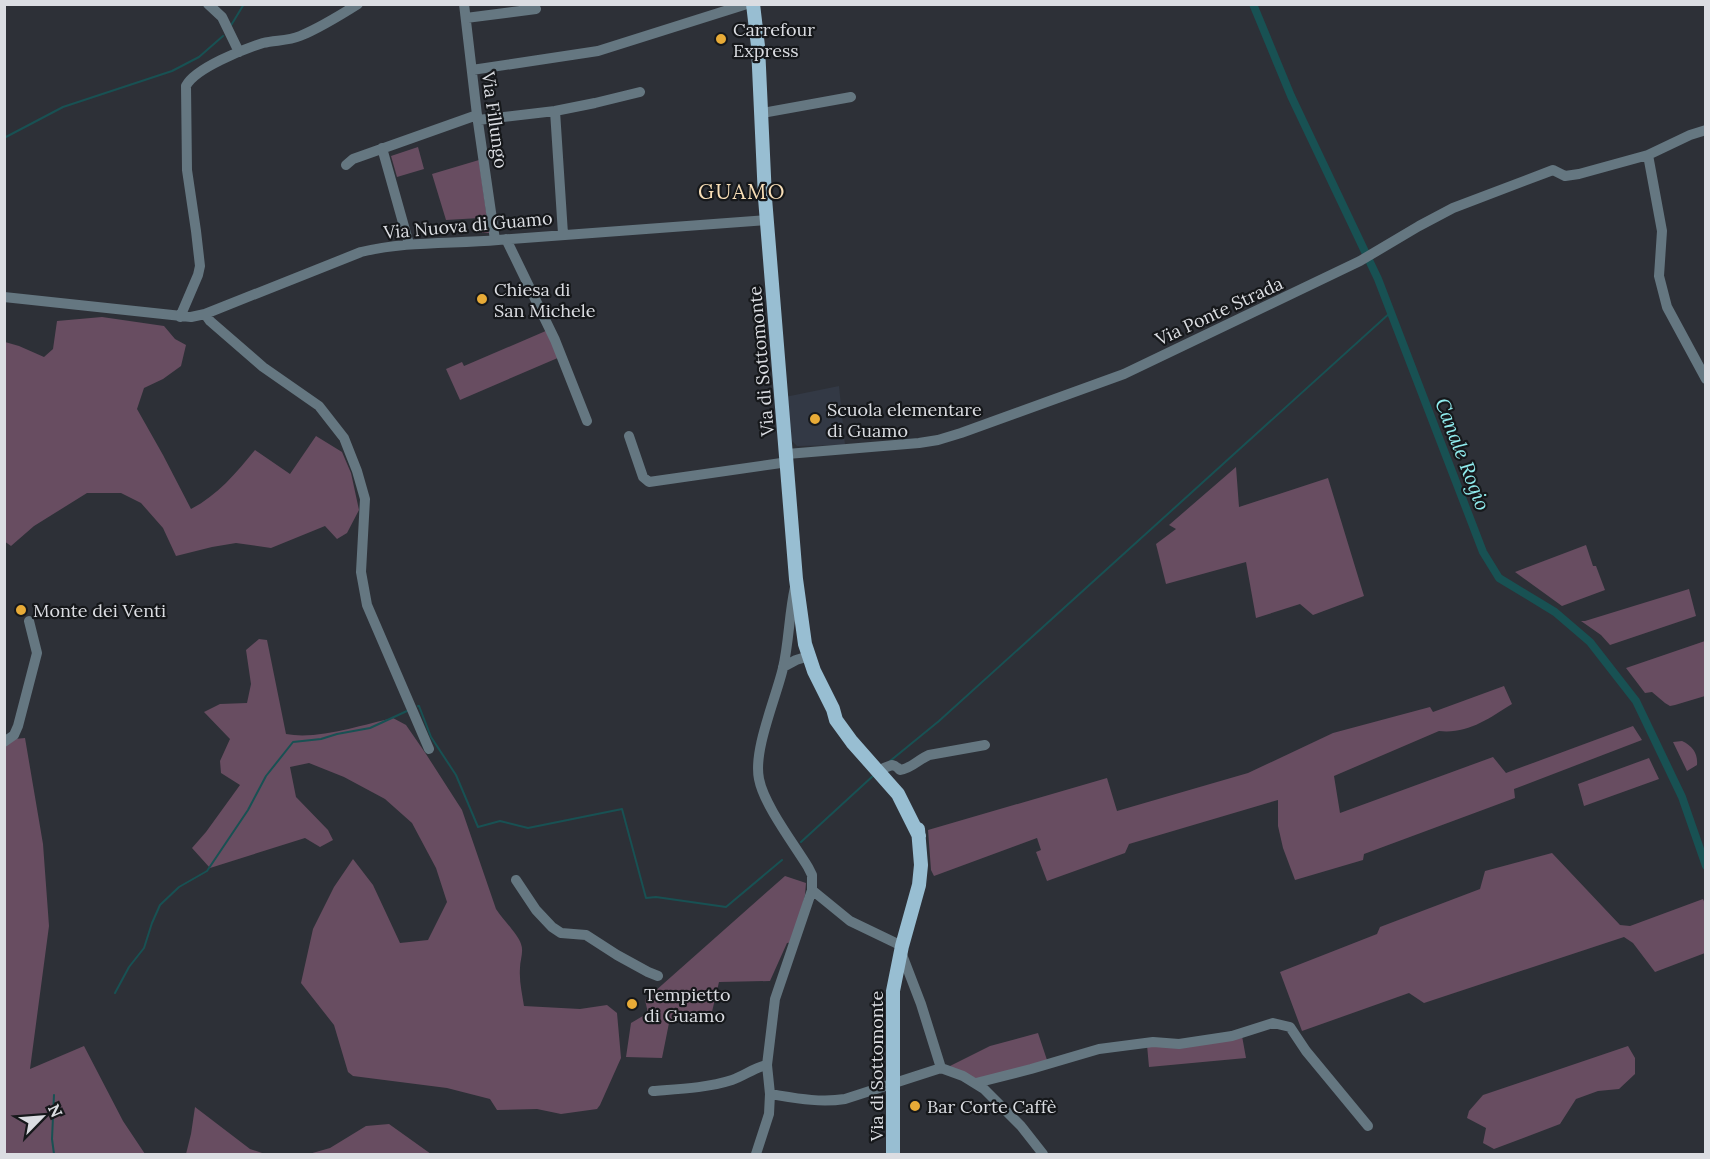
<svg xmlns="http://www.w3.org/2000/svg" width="1710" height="1159" viewBox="0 0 1710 1159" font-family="Lora,serif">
  <rect width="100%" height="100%" fill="#2d3037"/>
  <path fill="#333945" d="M 839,386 L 845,445 L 797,446 L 791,440 L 785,397 Z"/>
  <path fill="#684d61" d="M 418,147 L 424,169 L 397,177 L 391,156 Z
    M 479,160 L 489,233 L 482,233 L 480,218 L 446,220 L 432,174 Z
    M 102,317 L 164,326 L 175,339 L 186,345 L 181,366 L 163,379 L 144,388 L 137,409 L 163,455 L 191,509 C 218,495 236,473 255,450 L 290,474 L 316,436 L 342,452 L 351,473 L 359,510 L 347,533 L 337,539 L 325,526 L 271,548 L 236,543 L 212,547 L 176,556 L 163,528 L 141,503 L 121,493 L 87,493 L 34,526 L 11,546 L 4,541 L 5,342 L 19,346 L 44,357 L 53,349 L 57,321 Z
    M 548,330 L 560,357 L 460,400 L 446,369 L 462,362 L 464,366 Z
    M 1236,467 L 1239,507 L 1328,478 L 1364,596 L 1313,615 L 1300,604 L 1256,618 L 1246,562 L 1166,584 L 1156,544 L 1176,529 L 1169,525 Z
    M 1586,545 L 1593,566 L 1596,566 L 1605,590 L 1562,606 L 1515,572 Z
    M 1689,589 L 1696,616 L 1610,645 L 1601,635 L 1581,621 L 1585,621 Z
    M 259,639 L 267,640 L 286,734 C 318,740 361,725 393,718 L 406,725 L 426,754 L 462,810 L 496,909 C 503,920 518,934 521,944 C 524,952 520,960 520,968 C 519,981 522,993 524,1006 L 580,1009 L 607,1005 L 617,1013 L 621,1058 L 600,1105 L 597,1109 L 561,1114 L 537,1109 L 497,1110 L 490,1099 L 447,1088 L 353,1076 L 348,1072 L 334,1025 L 301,983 L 313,929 L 334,887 L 353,859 L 373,885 L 400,943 L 428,940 L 447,902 L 436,868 L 412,823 L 385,799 L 344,777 L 309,763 L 290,767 L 296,797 L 328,830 L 333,840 L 320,847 L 305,838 L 210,868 L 192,848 L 206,832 L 240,785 L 221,773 L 220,761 L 230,739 L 204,712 L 220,704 L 247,703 L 251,684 L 246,650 Z
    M 1705,641 L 1705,696 L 1675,705 L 1670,706 L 1665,703 L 1652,692 L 1645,693 L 1626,668 Z
    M 1504,686 L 1512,704 C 1488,719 1468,734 1439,731 L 1334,776 L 1340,813 L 1493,757 L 1506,773 L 1633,726 L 1642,740 L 1514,789 L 1515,798 L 1364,854 L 1363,860 L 1295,880 L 1283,848 L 1278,826 L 1278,800 L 1129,844 L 1125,853 L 1047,881 L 1036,852 L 1041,850 L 1037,838 L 934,876 L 931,870 L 928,830 L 1107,778 L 1117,811 L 1248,773 L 1333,733 L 1430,707 L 1433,712 Z
    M 25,738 L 43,844 L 49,926 L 30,1069 L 84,1046 L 123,1121 L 145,1154 L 5,1154 L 4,740 Z
    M 1682,741 C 1693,746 1698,754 1697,765 L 1687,771 L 1673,742 Z
    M 1649,758 L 1659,779 L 1584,806 L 1578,784 Z
    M 1552,853 L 1620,925 L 1630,926 L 1703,899 L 1706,906 L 1705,953 L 1655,972 L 1633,943 L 1624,937 L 1424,1003 L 1409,993 L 1302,1031 L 1280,972 L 1377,934 L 1380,927 L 1480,889 L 1485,871 Z
    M 785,876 L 806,883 L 805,895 L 793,942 L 787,943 L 770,981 L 719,982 L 711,1016 L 669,1023 L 662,1058 L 626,1057 L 631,1023 L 648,1013 L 645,1000 Z
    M 1038,1033 L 1047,1060 L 980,1082 L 948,1067 L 990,1046 Z
    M 1242,1036 L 1246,1058 L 1149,1067 L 1147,1045 Z
    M 1628,1046 L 1635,1058 L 1635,1074 L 1619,1089 L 1598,1091 L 1576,1099 L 1560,1124 L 1494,1149 L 1483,1143 L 1486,1128 L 1467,1118 L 1469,1111 L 1483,1095 Z
    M 195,1107 L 250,1149 L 265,1154 L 186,1154 L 191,1134 Z
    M 389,1124 L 431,1154 L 309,1154 L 330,1148 L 366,1126 Z"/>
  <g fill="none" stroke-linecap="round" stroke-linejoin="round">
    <path stroke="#185153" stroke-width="2" d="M 230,27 L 244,4
      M 4,138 L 63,107 L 172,71 L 199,57 L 223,36
      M 418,706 L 419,706 L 431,737 L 456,775 L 478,827 L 500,821 L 528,828 L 622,809 L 646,898 L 656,897 L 726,907 L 782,860
      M 890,761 L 939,721 L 1391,312
      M 801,842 L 874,775
      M 115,993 L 129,967 L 144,948 L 152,923 L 160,905 L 179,887 L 207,871 L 248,810 L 266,776 L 293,742 L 321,739 L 337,734 L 370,728 L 407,711
      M 54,1154 L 52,1139 L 54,1095"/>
    <path stroke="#185153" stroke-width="8" d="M 1253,4 L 1291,96 L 1378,279 L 1483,552 L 1499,578 L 1555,612 L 1590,642 L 1636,701 L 1682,797 L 1706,866"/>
    <path stroke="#657781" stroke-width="10" d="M 208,4 L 222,17 L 239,52
      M 464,4 L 477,115 L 495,240
      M 466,18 L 536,9
      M 472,70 L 598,51 L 747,4
      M 555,111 L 563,234
      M 762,113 L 851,97
      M 478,120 L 555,111 L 595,103 L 640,92
      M 382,148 L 409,244
      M 1648,155 L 1662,231 L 1659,276 L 1667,307 L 1706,379
      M 346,165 L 353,159 L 477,115
      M 506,239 L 555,340 L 587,421
      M 4,297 L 191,317 L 205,314 L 361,252 C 406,241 452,244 498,240 C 587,233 677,227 767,220
      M 205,314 L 210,321 L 263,367 L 319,406 L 344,438 L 357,471 L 365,499 L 361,572 L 367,605 L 429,749
      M 180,317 L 198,275 L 200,266 L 196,231 L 187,170 L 186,86 C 195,68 244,49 263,43 C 275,40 288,41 300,36 C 320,28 339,16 358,4
      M 629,436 L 643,477 L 649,482 L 788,462
      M 787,454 L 919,443 L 938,440 L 961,433 L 1124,374 L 1360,261 L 1419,226 L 1453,208 L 1553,170 L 1565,176 L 1579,174 L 1648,155 L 1690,135 L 1706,130
      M 783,667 L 796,660 L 809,656
      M 4,742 L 14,735 L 18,726 L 37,653 L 29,621
      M 884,768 L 892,765 L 895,766
      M 898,768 L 900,770 C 911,769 919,759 929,755 L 985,745
      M 516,880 L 536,910 L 552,927 L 561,933 L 586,935 L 617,955 L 648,972 L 658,976
      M 812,890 L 850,921 L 902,946
      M 901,952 L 921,1004 L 941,1068
      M 976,1083 L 1031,1069 L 1099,1049 L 1153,1042 L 1179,1044 L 1232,1036 L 1273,1023 L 1290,1027 L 1306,1051 L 1368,1126
      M 653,1091 C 679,1089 707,1088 732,1080 C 744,1076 755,1067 767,1065
      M 770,1094 C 795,1098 819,1103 845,1099 L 941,1068 L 963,1076 L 984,1089 L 1021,1126 L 1043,1154
      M 756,1154 L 769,1114 L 770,1094 L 767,1065 L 775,999 L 812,890 L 812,875 L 808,867 C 794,844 764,805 759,779 C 753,750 776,698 783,668 C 789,642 789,614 795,587"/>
    <path stroke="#98bed2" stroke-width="14" d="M 753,4 L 758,46 L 765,198 L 796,579 L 805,644 L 814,671 L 833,709 L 836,720 L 852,742 L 898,794 L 919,836
      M 893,1154 L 893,991 L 902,946 L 919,885 L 921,865 L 918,829"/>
  </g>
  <g fill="#e8ab37" stroke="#16181b" stroke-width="2">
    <circle cx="721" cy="39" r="6"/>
    <circle cx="482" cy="299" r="6"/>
    <circle cx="815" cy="419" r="6"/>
    <circle cx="21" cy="610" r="6"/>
    <circle cx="632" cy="1004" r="6"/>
    <circle cx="915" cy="1106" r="6"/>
  </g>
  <g text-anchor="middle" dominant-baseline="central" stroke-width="4.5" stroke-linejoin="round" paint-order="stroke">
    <g font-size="18" fill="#dbdde2" stroke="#16181b" text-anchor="start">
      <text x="733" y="29">Carrefour<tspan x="733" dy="21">Express</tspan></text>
      <text x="494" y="289">Chiesa di<tspan x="494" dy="21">San Michele</tspan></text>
      <text x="827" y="409">Scuola elementare<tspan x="827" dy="21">di Guamo</tspan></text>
      <text x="33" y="610">Monte dei Venti</text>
      <text x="644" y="994">Tempietto<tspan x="644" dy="21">di Guamo</tspan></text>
      <text x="927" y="1106">Bar Corte Caffè</text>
    </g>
    <g font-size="18" fill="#dbdde2" stroke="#16181b">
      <text transform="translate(495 120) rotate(82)">Via Fillungo</text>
      <text transform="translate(468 225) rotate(-5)">Via Nuova di Guamo</text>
      <text transform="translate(1219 311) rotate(-25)">Via Ponte Strada</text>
      <text transform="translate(761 361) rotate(-95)">Via di Sottomonte</text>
      <text transform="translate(876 1066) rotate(-90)">Via di Sottomonte</text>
    </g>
    <g font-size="20" font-style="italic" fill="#90ecee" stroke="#16181b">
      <text transform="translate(1463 454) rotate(69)">Canale Rogio</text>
    </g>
    <g font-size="21" letter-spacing="1.5" fill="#f9dfb7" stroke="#16181b">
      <text x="742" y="191">GUAMO</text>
    </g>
  </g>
  <rect width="1710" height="1159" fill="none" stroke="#dbdde2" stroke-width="12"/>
  <g transform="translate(42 1117) rotate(65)" stroke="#16181b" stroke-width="4.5" paint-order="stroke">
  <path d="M0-4.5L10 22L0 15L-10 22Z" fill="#dbdde2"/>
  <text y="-9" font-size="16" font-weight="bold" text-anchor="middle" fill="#dbdde2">N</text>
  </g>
</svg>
